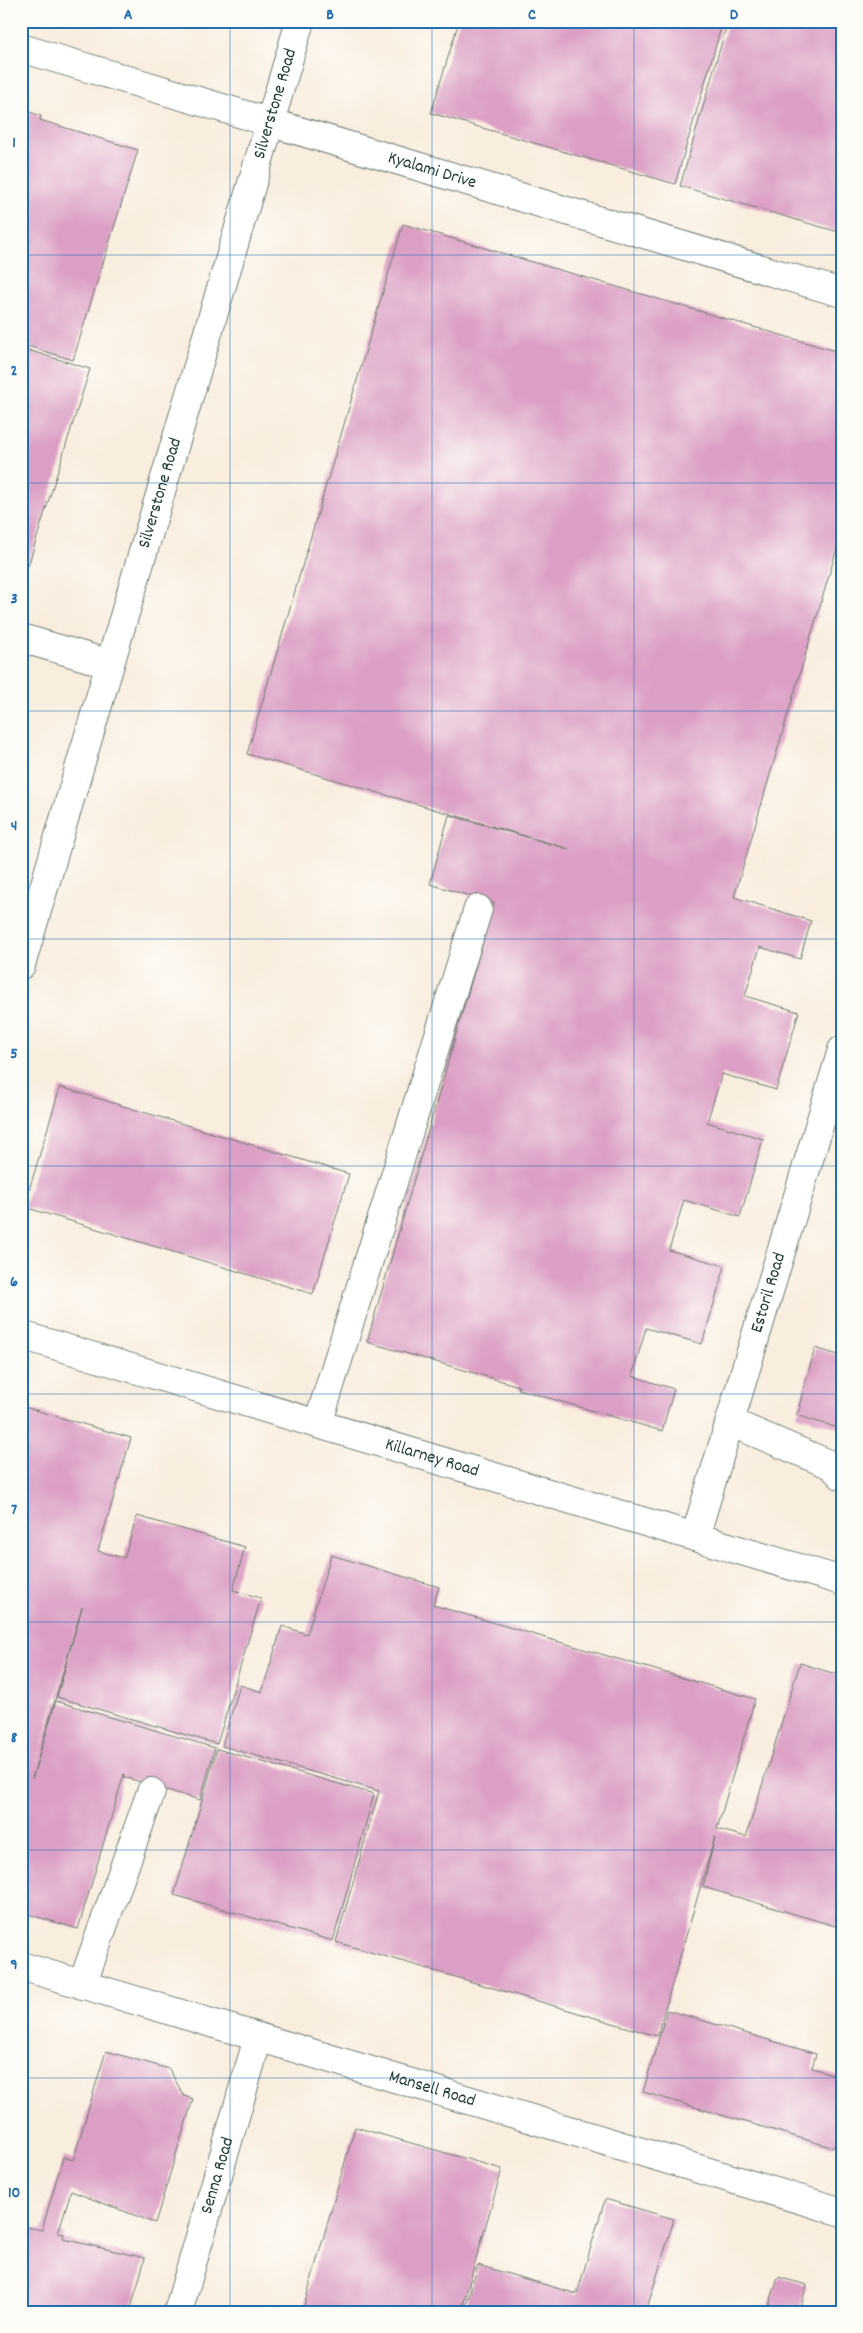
<svg xmlns="http://www.w3.org/2000/svg" width="863" height="2333" viewBox="0 0 863 2333" font-family="Dekko,sans-serif">
  <rect width="100%" height="100%" fill="#fdfcf7"/>
  <filter id="ink" filterUnits="userSpaceOnUse"><feTurbulence type="fractalNoise" baseFrequency=".02" numOctaves="2"/><feDisplacementMap in="SourceGraphic" scale="10" xChannelSelector="R" yChannelSelector="G"/><feConvolveMatrix kernelMatrix="1 2 1 2 8 2 1 2 1" color-interpolation-filters="sRGB"/></filter>
  <filter id="wash" filterUnits="userSpaceOnUse"><feTurbulence type="fractalNoise" baseFrequency=".0096" numOctaves="4" result="noise"/><feDisplacementMap in="SourceGraphic" scale="20" xChannelSelector="R" yChannelSelector="G"/><feGaussianBlur stdDeviation="1.12" result="paint"/><feColorMatrix in="noise" values="0 0 0 0 0 0 0 0 0 0 0 0 0 0 0 0 0 1.4 0 .05"/><feComposite in="paint" operator="in"/></filter>
  <g filter="url(#wash)">
    <rect width="100%" height="100%" fill="#f9edde"/>
    <g id="blocks">
      <path fill="#db9ec4" d="M 459,21 L 723,21 L 675,184 L 431,113 Z
        M 728,21 L 842,21 L 842,233 L 680,186 Z
        M 21,109 L 41,116 L 40,120 L 138,150 L 73,360 L 21,344 Z
        M 403,224 L 842,353 L 842,531 L 734,897 L 811,921 L 800,959 L 760,947 L 745,996 L 799,1012 L 776,1090 L 722,1074 L 707,1122 L 763,1139 L 740,1217 L 684,1200 L 669,1250 L 725,1266 L 702,1344 L 646,1328 L 632,1376 L 674,1389 L 662,1431 L 518,1389 L 519,1386 L 367,1342 L 494,903 L 430,884 L 449,815 L 569,849 L 247,754 Z
        M 21,348 L 90,369 L 28,566 L 21,564 Z
        M 60,1087 L 349,1174 L 313,1294 L 24,1207 Z
        M 815,1348 L 842,1356 L 842,1429 L 796,1415 L 801,1407 L 799,1406 Z
        M 21,1406 L 131,1438 L 98,1551 L 124,1558 L 137,1516 L 245,1547 L 233,1590 L 261,1598 L 217,1744 L 57,1697 L 82,1607 L 32,1779 L 56,1701 L 215,1748 L 200,1800 L 124,1777 L 124,1774 L 78,1929 L 21,1912 Z
        M 331,1555 L 439,1587 L 433,1605 L 755,1699 L 717,1829 L 746,1837 L 800,1663 L 842,1676 L 842,1928 L 703,1887 L 715,1837 L 657,2036 L 336,1942 L 379,1791 L 222,1746 L 240,1685 L 262,1692 L 282,1626 L 307,1634 Z
        M 217,1749 L 374,1794 L 333,1941 L 174,1895 Z
        M 667,2010 L 816,2054 L 812,2068 L 842,2077 L 842,2141 L 831,2147 L 643,2092 Z
        M 106,2051 L 169,2069 L 184,2096 L 193,2099 L 155,2223 L 71,2191 L 58,2233 L 64,2234 L 63,2239 L 145,2258 L 130,2312 L 21,2312 L 21,2226 L 42,2230 L 63,2157 L 73,2160 Z
        M 355,2127 L 502,2169 L 461,2312 L 302,2312 Z
        M 605,2199 L 674,2219 L 646,2312 L 464,2312 L 478,2265 L 577,2294 Z
        M 778,2277 L 807,2285 L 799,2312 L 767,2312 Z"/>
    </g>
  </g>
  <g filter="url(#ink)">
    <use href="#blocks" fill-opacity="0" stroke="#6b7b70" stroke-width="1"/>
    <g fill="none" stroke-linecap="round" stroke-linejoin="round">
      <defs>
        <g id="minor">
          <path id="s1" d="M 21,48 L 842,293"/>
          <path d="M 21,638 L 110,664"/>
          <path id="s2" d="M 21,965 L 300,21"/>
          <path id="s3" d="M 21,1335 L 842,1581"/>
          <path d="M 730,1422 L 831,1465 L 842,1476"/>
          <path d="M 318,1424 L 478,909"/>
          <path id="s4" d="M 695,1537 L 842,1050"/>
          <path id="s5" d="M 21,1966 L 842,2212"/>
          <path d="M 82,1985 L 151,1792"/>
          <path id="s6" d="M 178,2312 L 258,2038"/>
        </g>
      </defs>
      <use href="#minor" stroke="#6b7b70" stroke-width="30"/>
      <use href="#minor" stroke="#fff" stroke-width="28"/>
    </g>
  </g>
  <path fill="none" stroke="#1f6fb2" stroke-width="1" stroke-opacity="0.55" d="M 230,21 L 230,2312M 432,21 L 432,2312M 634,21 L 634,2312M 21,255 L 842,255M 21,483 L 842,483M 21,711 L 842,711M 21,939 L 842,939M 21,1166 L 842,1166M 21,1394 L 842,1394M 21,1622 L 842,1622M 21,1850 L 842,1850M 21,2078 L 842,2078"/>
  <g text-anchor="middle" dominant-baseline="central" stroke-width="4" stroke-linejoin="round" paint-order="stroke">
    <g font-size="18" fill="#1f3d34" stroke="#fdfcf7">
      <text stroke="none"><textPath href="#s2" startOffset="898">Silverstone Road</textPath></text>
      <text stroke="none"><textPath href="#s1" startOffset="429">Kyalami Drive</textPath></text>
      <text stroke="none"><textPath href="#s2" startOffset="492">Silverstone Road</textPath></text>
      <text stroke="none"><textPath href="#s4" startOffset="255">Estoril Road</textPath></text>
      <text stroke="none"><textPath href="#s3" startOffset="429">Killarney Road</textPath></text>
      <text stroke="none"><textPath href="#s5" startOffset="429">Mansell Road</textPath></text>
      <text stroke="none"><textPath href="#s6" startOffset="142">Senna Road</textPath></text>
    </g>
  </g>
  <rect width="863" height="2333" fill="none" stroke="#fdfcf7" stroke-width="55"/>
  <rect x="28" y="28" width="808" height="2278" fill="none" stroke="#1f6fb2" stroke-width="2"/>
  <g font-size="16" text-anchor="middle" font-weight="bold" fill="#1f6fb2">
    <text x="128" y="19">A</text>
    <text x="330" y="19">B</text>
    <text x="532" y="19">C</text>
    <text x="734" y="19">D</text>
    <text x="14" y="147">1</text>
    <text x="14" y="375">2</text>
    <text x="14" y="603">3</text>
    <text x="14" y="830">4</text>
    <text x="14" y="1058">5</text>
    <text x="14" y="1286">6</text>
    <text x="14" y="1514">7</text>
    <text x="14" y="1742">8</text>
    <text x="14" y="1969">9</text>
    <text x="14" y="2197">10</text>
  </g>
</svg>
